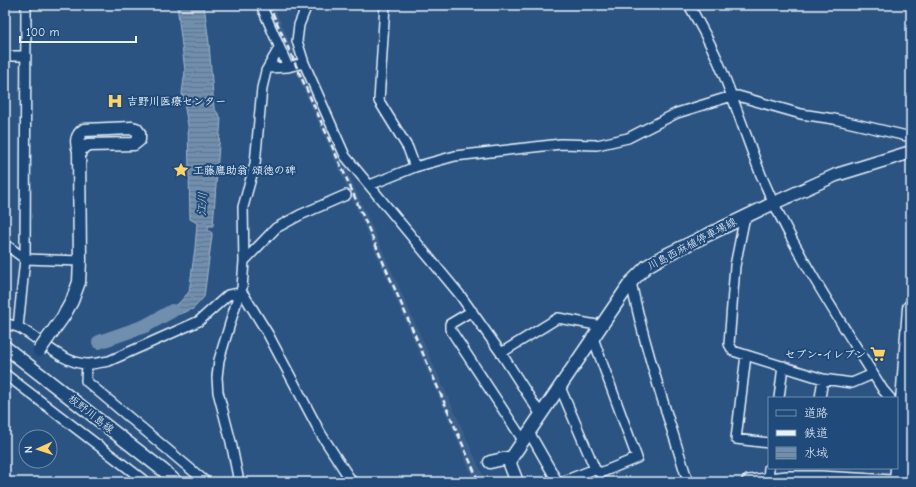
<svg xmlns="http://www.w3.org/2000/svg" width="916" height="487" viewBox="0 0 916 487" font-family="'Comic Neue','Klee One',sans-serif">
  <defs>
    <pattern id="water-rules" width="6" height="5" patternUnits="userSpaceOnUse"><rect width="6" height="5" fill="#708ead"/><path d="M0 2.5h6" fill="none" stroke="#61768a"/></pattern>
  </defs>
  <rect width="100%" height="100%" fill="#2b5482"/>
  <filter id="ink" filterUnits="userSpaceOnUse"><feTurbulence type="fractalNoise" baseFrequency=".025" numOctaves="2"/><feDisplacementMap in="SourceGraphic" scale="8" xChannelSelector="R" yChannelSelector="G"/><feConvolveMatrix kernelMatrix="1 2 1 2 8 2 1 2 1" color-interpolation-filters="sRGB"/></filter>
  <g filter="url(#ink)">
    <path fill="#3a608b" d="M 266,5 L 273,5 L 486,482 L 474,482 L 457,439 L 350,194 Z"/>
    <path fill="url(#water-rules)" stroke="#a0b6cb" d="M 177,5 L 204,5 L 209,43 L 214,108 L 221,118 L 213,226 L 208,226 L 208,230 L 212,233 L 212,236 L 204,297 L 193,309 L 157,322 L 155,316 L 179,303 L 189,292 L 195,248 L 197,223 L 190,219 L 188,125 L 182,93 L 185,71 Z"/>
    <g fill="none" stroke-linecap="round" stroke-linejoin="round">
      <path stroke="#708ead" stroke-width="14" d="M 99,342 L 145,326 L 172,311"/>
      <defs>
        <path id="street" d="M 307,5 L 299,25 L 297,41 L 304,63 L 345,156 L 460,295 L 501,353 L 541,415
          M 385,5 L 379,101 L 408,148 L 415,167
          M 689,5 C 699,23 710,42 718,61 C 734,99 746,137 761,175 C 793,251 840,320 883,390 L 890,398
          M 279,46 L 288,67
          M 5,56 L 26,56
          M 268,68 L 288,67 L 304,63
          M 370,185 L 415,167 L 455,156 L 561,144 L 597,145 L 628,138 L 677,113 L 732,96 L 738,96 L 801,114 L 834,119 L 911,137
          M 745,216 L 735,266 L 729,344 L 733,351 L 823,379 L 852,383 L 873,374
          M 5,244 L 25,259 L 80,261
          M 244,261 L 276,228 L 300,215 L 346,195
          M 631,282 C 645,350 668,416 688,482
          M 472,311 L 450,324 L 450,329 L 523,440
          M 5,323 C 10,325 15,326 20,328 C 41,340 63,364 88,364 C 95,364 102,362 109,361 L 199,321 L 228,295 L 240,293 L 244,295 L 268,334 L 321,434 L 352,482
          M 18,327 L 25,259 L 26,5
          M 501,353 L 558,318 L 602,326
          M 746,355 L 736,439 L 769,443
          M 87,364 L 86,381 L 206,482
          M 5,374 L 146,482
          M 560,387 L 595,469 L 600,473 L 637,458 L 593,338
          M 779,398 L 783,366
          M 820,398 L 823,379
          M 529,432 L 557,481 L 561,482 L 595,469
          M 768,479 L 769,468
          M 239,482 L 231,442 L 218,392 L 217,377 L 219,360 L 238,297 L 242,288 L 244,261 L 243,207 L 255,164 L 262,88 L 266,71 L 278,50 L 279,46 L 261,5
          M 746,482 L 748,480 L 787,476 L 820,476 L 911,481"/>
        <path id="secondary" d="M 48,338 L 63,317 L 72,301 L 79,282 L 80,261 L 79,151 C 76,143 76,135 84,130 L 132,128 L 136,129 L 139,133 L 139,140 L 134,144 L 88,145 L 85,146 L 79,151
          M 5,347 L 164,471 L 176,482
          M 490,462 L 512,457
          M 517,482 L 510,464 L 512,457 L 631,282 L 647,266 L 668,254 L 774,203 L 836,175 L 911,152"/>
        <path id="highway" d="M 898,482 L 911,308"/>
      </defs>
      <use href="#street" stroke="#e8f1f8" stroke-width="12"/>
      <use href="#secondary" stroke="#e8f1f8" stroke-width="15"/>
      <use href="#highway" stroke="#e8f1f8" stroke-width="19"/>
      <use href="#street" stroke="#1f4a7a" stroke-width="9"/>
      <use href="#secondary" stroke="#1f4a7a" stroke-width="12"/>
      <use href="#highway" stroke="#1f4a7a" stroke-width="16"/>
      <path stroke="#e8f1f8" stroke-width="2.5" stroke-dasharray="6 3" stroke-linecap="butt" d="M 269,5 L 353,193 L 479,482"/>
      <defs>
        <path id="secondary-bridge" d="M 39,351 L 48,338"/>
      </defs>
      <use href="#secondary-bridge" stroke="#e8f1f8" stroke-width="15" stroke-linecap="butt"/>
      <use href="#secondary-bridge" stroke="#1f4a7a" stroke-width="12"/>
    </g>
  </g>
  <defs>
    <symbol id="hospital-bare" viewBox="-9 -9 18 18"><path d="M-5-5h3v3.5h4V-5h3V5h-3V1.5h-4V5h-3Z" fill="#ffd166" stroke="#1f4a7a" stroke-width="2.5" paint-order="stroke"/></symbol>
    <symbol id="sight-bare" viewBox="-9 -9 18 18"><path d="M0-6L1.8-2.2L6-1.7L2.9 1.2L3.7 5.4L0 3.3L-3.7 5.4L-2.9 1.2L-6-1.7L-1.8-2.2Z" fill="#ffd166" stroke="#1f4a7a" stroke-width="2.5" paint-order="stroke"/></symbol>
    <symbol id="supermarket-bare" viewBox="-9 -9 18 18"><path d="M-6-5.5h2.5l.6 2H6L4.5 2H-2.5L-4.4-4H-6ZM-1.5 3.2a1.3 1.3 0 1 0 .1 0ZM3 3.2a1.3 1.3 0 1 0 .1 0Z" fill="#ffd166" stroke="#1f4a7a" stroke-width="2.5" paint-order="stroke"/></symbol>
  </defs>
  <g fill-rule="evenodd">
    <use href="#hospital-bare" x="104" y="90" width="22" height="22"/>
    <use href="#sight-bare" x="170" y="159" width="22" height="22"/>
    <use href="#supermarket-bare" x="867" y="343" width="22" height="22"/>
  </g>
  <g text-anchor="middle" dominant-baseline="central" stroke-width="4" stroke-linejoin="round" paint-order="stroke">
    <g font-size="11" font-weight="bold" fill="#e8f1f8" stroke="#1f4a7a" text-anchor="start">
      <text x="127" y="101">吉野川医療センター</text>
      <text x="193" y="170">工藤鷹助翁 頌徳の碑</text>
      <text x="866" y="354" text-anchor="end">セブン-イレブン</text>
    </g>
    <g font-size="11" fill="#e8f1f8" stroke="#1f4a7a">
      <text transform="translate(692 244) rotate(-28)">川島西麻植停車場線</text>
      <text transform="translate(91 414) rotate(38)">板野川島線</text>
    </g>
    <g font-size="12" font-style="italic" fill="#d0dde9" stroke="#1f4a7a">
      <text transform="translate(202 204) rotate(-86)">江川</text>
    </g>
  </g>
  <rect width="916" height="487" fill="none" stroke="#1f4a7a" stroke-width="20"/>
  <rect x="10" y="10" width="896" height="467" fill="none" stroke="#e8f1f8" stroke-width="1.5" filter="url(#ink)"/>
  <rect x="768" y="397" width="130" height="72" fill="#1f4a7a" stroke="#6f8dac"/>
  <rect x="776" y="410" width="20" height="6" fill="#1f4a7a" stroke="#6f8dac"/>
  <text x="804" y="417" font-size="12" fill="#e8f1f8">道路</text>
  <rect x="776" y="430" width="20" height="6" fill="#e8f1f8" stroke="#6f8dac"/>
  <text x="804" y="437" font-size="12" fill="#e8f1f8">鉄道</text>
  <rect x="776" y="447" width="20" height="12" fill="url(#water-rules)" stroke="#6f8dac"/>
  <text x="804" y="457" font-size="12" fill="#e8f1f8">水域</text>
  <g transform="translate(38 449) rotate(267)"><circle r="19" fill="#1f4a7a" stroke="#6f8dac"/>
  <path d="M0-3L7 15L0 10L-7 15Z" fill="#ffd166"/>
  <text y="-6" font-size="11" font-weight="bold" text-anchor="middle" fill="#e8f1f8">N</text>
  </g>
  <path d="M20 36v6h116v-6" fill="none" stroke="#e8f1f8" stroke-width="2"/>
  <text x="26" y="36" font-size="12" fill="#e8f1f8" stroke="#1f4a7a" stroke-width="3" paint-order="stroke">100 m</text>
</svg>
